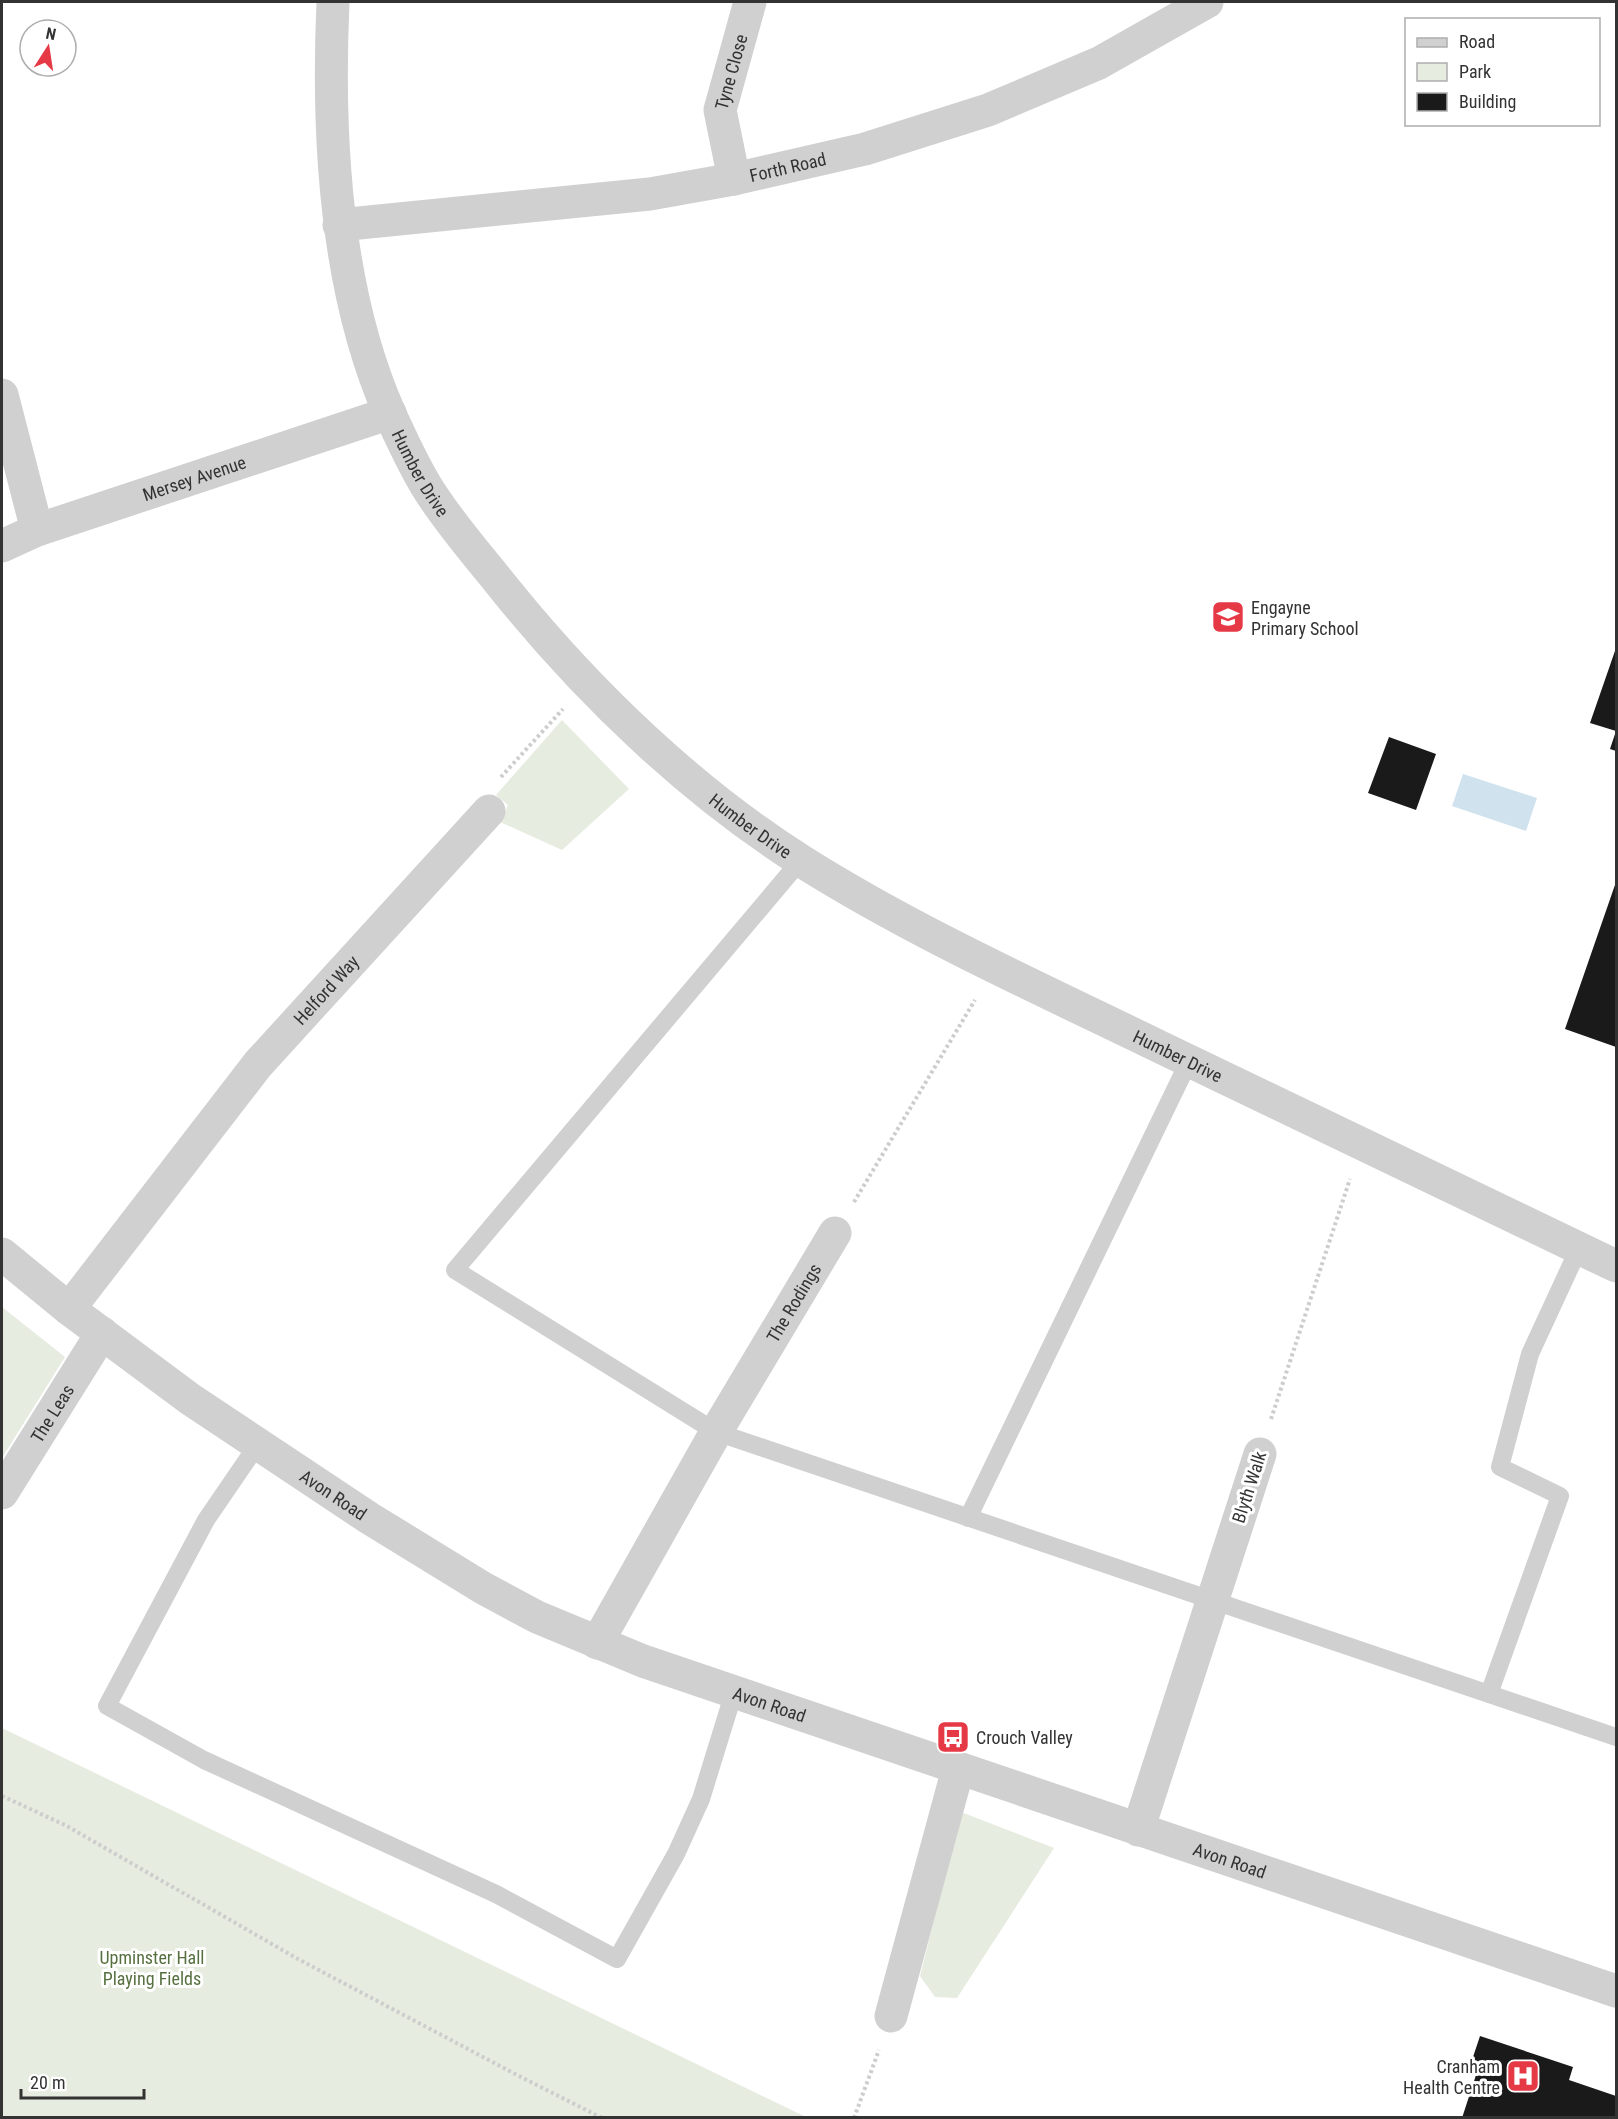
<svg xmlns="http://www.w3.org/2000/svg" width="1618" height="2119" viewBox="0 0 1618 2119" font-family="'Roboto Condensed',sans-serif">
  <rect width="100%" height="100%" fill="#fff"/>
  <path fill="#e6ecdf" d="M 562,720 L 629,789 L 562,850 L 500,822 L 508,805 L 496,795 Z
    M 2,1307 L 65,1357 L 2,1458 Z
    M 2,1728 L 806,2117 L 2,2117 Z
    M 961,1812 L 1054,1848 L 957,1998 L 935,1997 L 920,1976 Z"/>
  <path fill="#cfe2ee" d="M 1463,774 L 1537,798 L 1526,831 L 1452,806 Z"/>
  <path fill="#1a1a1a" d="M 1616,648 L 1616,731 L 1590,723 Z
    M 1616,731 L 1616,751 L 1610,749 Z
    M 1389,737 L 1436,754 L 1416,810 L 1368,793 Z
    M 1616,882 L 1616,1047 L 1565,1029 Z
    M 1480,2036 L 1573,2067 L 1569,2080 L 1616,2096 L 1616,2118 L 1462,2118 L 1477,2072 L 1469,2069 Z"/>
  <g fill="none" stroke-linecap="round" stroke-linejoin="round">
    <path stroke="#cdcdcd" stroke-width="4" stroke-dasharray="3 3" stroke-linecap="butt" d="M 501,777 L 563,709
      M 854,1202 L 975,1000
      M 1271,1419 L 1350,1179
      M 2,1796 L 65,1825 L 298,1959 L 517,2075 L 602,2118
      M 854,2118 L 879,2050"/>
    <path stroke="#d0d0d0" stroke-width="18" d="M 801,860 L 455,1270 L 716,1432 L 1616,1737
      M 258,1444 L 206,1520 L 107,1706 L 204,1760 L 496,1894 L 617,1959 L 676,1854 L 701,1799 L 734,1692
      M 968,1518 L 1189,1061
      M 1489,1694 L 1560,1496 L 1500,1467 L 1530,1354 L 1579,1248"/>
    <g stroke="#d0d0d0" stroke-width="33">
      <path id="s1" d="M 333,2 C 327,136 335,290 390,414 C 402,440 415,469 430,492 C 453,528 482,560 508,593 C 590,694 692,792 803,862 C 916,933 1039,988 1158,1046 C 1311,1120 1464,1193 1616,1266"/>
      <path id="s2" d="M 734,179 L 720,110 L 750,2"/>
      <path id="s3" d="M 339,225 L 650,194 L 734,179 L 865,149 L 988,110 L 1099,63 L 1207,2"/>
      <path d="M 2,395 L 37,530"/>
      <path id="s4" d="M 2,546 L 37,530 L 390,413"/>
      <path id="s5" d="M 2,1254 L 69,1309 L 190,1399 L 369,1518 L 483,1588 L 537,1617 L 643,1661 L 1616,1991"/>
      <path id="s6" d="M 69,1309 L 258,1064 L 489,811"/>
      <path id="s7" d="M 2,1493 L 102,1333"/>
      <path id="s8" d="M 597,1643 L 716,1432 L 835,1233"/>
      <path d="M 1138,1830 L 1260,1454"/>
      <path d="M 891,2016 L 958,1769"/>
    </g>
  </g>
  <defs>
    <symbol id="school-square" viewBox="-11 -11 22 22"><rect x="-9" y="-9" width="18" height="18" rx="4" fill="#e63946" stroke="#fff"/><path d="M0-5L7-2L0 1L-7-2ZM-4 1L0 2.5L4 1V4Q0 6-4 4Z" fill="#fff"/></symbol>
    <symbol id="bus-square" viewBox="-11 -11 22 22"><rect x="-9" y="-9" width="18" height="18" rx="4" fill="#e63946" stroke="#fff"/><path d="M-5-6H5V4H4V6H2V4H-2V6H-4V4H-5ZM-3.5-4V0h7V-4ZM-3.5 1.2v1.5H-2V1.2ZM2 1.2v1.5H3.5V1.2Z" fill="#fff"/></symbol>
    <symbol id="hospital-square" viewBox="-11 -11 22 22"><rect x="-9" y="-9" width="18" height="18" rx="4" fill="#e63946" stroke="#fff"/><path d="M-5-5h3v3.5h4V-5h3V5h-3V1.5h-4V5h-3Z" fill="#fff"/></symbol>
  </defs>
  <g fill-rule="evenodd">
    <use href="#school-square" x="1209" y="598" width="38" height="38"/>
    <use href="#bus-square" x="934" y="1718" width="38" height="38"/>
    <use href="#hospital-square" x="1504" y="2057" width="38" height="38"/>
  </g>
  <g text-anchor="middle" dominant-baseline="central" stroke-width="6" stroke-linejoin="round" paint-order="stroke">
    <g font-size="18" fill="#333" stroke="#fff">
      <text stroke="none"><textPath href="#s2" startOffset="110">Tyne Close</textPath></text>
      <text stroke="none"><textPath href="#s3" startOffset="453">Forth Road</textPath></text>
      <text stroke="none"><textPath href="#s1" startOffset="486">Humber Drive</textPath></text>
      <text stroke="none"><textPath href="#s4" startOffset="204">Mersey Avenue</textPath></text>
      <text stroke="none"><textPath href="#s1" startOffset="972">Humber Drive</textPath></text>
      <text stroke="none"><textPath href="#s6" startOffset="410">Helford Way</textPath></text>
      <text stroke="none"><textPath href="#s1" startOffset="1458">Humber Drive</textPath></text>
      <text stroke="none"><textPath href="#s8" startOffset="393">The Rodings</textPath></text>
      <text stroke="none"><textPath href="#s7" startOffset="94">The Leas</textPath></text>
      <text transform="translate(1249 1487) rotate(-72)">Blyth Walk</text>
      <text stroke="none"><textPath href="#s5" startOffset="410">Avon Road</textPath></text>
      <text stroke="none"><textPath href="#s5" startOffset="896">Avon Road</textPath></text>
      <text stroke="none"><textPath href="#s5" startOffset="1382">Avon Road</textPath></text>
    </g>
    <g font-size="18" fill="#333" stroke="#fff" text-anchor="start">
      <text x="1251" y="607">Engayne<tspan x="1251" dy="21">Primary School</tspan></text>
      <text x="976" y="1737">Crouch Valley</text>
      <text x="1500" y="2066" text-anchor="end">Cranham<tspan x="1500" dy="21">Health Centre</tspan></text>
    </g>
    <g font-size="18" fill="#56703f" stroke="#fff">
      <text x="152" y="1957">Upminster Hall<tspan x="152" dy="21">Playing Fields</tspan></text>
    </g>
  </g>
  <rect width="1618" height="2119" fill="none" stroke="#333333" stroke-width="6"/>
  <rect x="1405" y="18" width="195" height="108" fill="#ffffff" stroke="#adadad" stroke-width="1.5"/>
  <rect x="1417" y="38" width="30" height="9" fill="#d0d0d0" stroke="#adadad" stroke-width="1.5"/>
  <text x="1459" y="48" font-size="18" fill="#333333">Road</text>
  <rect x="1417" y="63" width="30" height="18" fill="#e6ecdf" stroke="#adadad" stroke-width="1.5"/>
  <text x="1459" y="78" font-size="18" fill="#333333">Park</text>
  <rect x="1417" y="93" width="30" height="18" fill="#1a1a1a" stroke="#adadad" stroke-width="1.5"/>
  <text x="1459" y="108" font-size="18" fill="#333333">Building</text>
  <g transform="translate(48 48) rotate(12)"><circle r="28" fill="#ffffff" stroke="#adadad" stroke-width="1.5"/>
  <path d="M0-4.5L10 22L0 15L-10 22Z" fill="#e63946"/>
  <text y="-9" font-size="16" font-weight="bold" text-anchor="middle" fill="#333333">N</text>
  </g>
  <path d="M21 2089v9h123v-9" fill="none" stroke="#333333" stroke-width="3"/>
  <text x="30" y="2089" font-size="18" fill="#333333" stroke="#ffffff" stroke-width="4.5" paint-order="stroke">20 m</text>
</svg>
